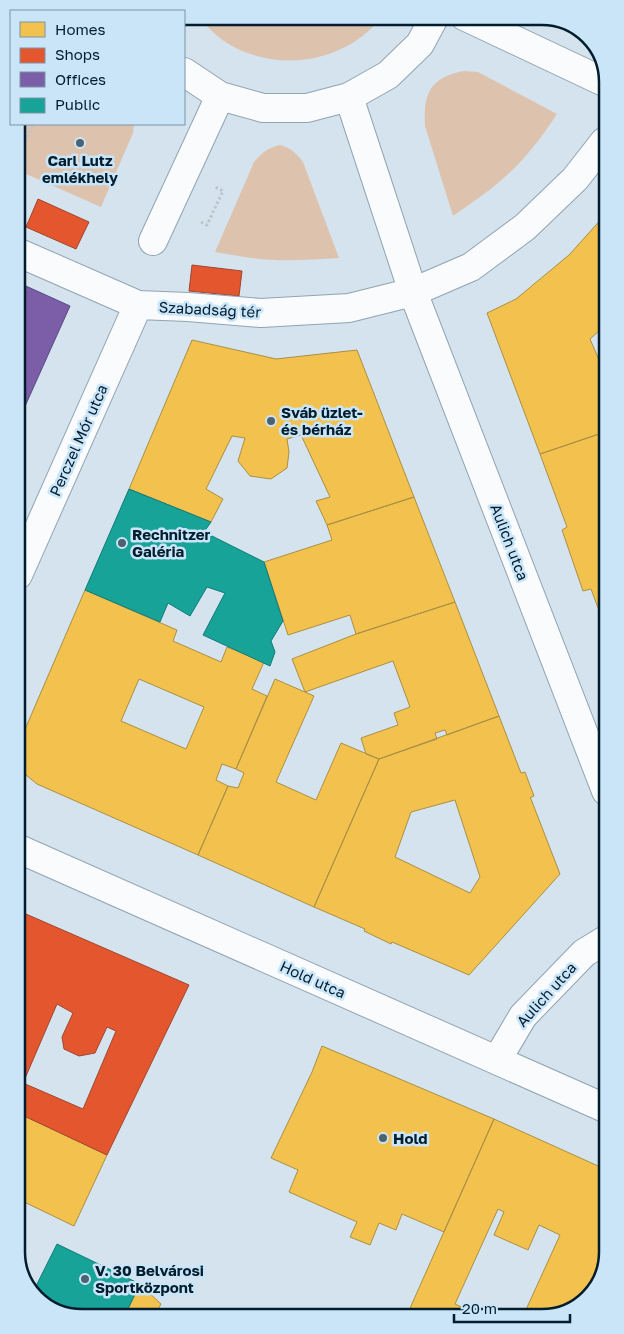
<svg xmlns="http://www.w3.org/2000/svg" width="624" height="1334" viewBox="0 0 624 1334" font-family="'Golos Text',sans-serif">
  <rect width="100%" height="100%" fill="#d4e3ee"/>
  <path fill="#ddc3ae" d="M 198,16 L 383,16 L 381,20 C 372,27 364,36 354,42 C 316,66 266,67 227,43 C 217,37 209,28 201,20 Z
    M 464,71 L 478,72 L 557,114 C 542,137 526,158 506,176 C 490,191 471,203 453,216 L 425,126 C 423,94 430,77 464,71 Z
    M 17,124 L 134,124 L 133,133 L 101,207 L 17,170 Z
    M 280,145 C 291,148 296,153 303,162 L 339,258 C 318,259 297,261 276,260 C 256,260 235,255 215,252 L 254,162 C 262,153 267,148 280,145 Z
    M 607,990 L 607,1017 L 604,1016 L 598,1005 L 599,998 Z"/>
  <path fill="#f2c14e" stroke="#aa9044" fill-rule="evenodd" d="M 605,215 L 605,334 L 600,330 L 590,339 L 605,374 L 605,432 L 540,454 L 487,313 L 516,299 L 569,255 Z
    M 192,340 L 276,359 L 357,350 L 414,497 L 327,525 L 316,501 L 330,497 L 301,435 L 287,439 L 289,452 L 287,468 L 271,479 L 250,476 L 238,461 L 245,438 L 232,436 L 206,489 L 223,499 L 211,522 L 129,489 Z
    M 605,432 L 606,629 L 591,589 L 583,591 L 562,530 L 567,527 L 540,454 Z
    M 414,497 L 455,602 L 356,634 L 350,615 L 288,635 L 264,562 L 332,540 L 327,525 Z
    M 85,590 L 177,630 L 173,641 L 221,662 L 227,647 L 264,662 L 252,689 L 267,696 L 236,769 L 222,764 L 216,780 L 228,786 L 198,855 L 37,784 L 26,775 L 18,754 L 23,734 ZM 139,679 L 204,707 L 186,749 L 121,721 Z
    M 455,602 L 499,716 L 447,735 L 445,730 L 435,733 L 437,739 L 379,759 L 366,754 L 361,738 L 398,725 L 394,713 L 410,707 L 393,661 L 305,692 L 292,659 L 356,634 Z
    M 275,679 L 314,696 L 276,782 L 316,800 L 341,743 L 379,759 L 314,907 L 198,855 L 228,786 L 238,788 L 244,773 L 236,769 Z
    M 499,716 L 521,773 L 525,772 L 534,796 L 530,798 L 531,799 L 560,874 L 469,975 L 392,942 L 391,944 L 364,931 L 365,929 L 314,907 L 379,759 ZM 455,800 L 480,877 L 470,893 L 395,857 L 411,812 Z
    M 322,1046 L 494,1119 L 444,1232 L 402,1214 L 396,1230 L 379,1223 L 370,1245 L 350,1237 L 357,1222 L 289,1192 L 298,1170 L 271,1158 L 312,1072 Z
    M 20,1114 L 107,1155 L 74,1226 L 20,1200 L 19,1116 Z
    M 494,1119 L 607,1170 L 608,1252 L 596,1289 L 563,1314 L 524,1314 L 560,1235 L 539,1225 L 528,1250 L 494,1235 L 504,1212 L 498,1209 L 455,1304 L 479,1315 L 407,1315 Z
    M 27,1283 L 36,1287 L 33,1292 Z
    M 140,1284 L 161,1304 L 155,1315 L 158,1317 L 124,1317 Z"/>
  <path fill="#e4572e" stroke="#a0462e" fill-rule="evenodd" d="M 38,199 L 89,222 L 76,249 L 26,227 Z
    M 192,265 L 242,271 L 239,296 L 189,291 Z
    M 19,911 L 189,985 L 107,1155 L 20,1114 L 19,1116 ZM 57,1004 L 73,1013 L 62,1037 L 64,1049 L 79,1056 L 95,1053 L 107,1027 L 116,1031 L 83,1109 L 23,1083 Z"/>
  <path fill="#7b5ea7" stroke="#564a83" d="M 17,282 L 70,306 L 17,424 Z"/>
  <path fill="#17a398" stroke="#107b78" d="M 129,489 L 211,522 L 204,532 L 264,562 L 283,621 L 271,641 L 275,652 L 270,666 L 203,635 L 225,593 L 207,587 L 190,616 L 168,603 L 160,622 L 85,590 Z
    M 57,1244 L 140,1284 L 124,1317 L 78,1318 L 42,1304 L 33,1292 Z"/>
  <g fill="none" stroke-linecap="round" stroke-linejoin="round">
    <defs>
      <path id="minor" d="M 464,16 L 604,82
        M 184,72 L 220,96 L 263,108 L 307,108 L 349,97 L 388,75 L 420,44 L 435,16
        M 349,97 L 413,292 L 606,791
        M 153,241 L 220,96
        M 17,252 L 138,305 L 188,307 L 261,313 L 349,308 L 413,292 L 471,267 L 525,227 L 575,179 L 604,142
        M 18,575 L 138,305
        M 19,849 L 607,1109
        M 497,1060 L 523,1016 L 584,953 L 607,939"/>
    </defs>
    <use href="#minor" stroke="#90a4b1" stroke-width="30"/>
    <path stroke="#bcc4c9" stroke-width="3" stroke-dasharray="2.5 2.5" stroke-linecap="butt" d="M 17,160 L 33,124
      M 201,222 L 207,225 L 223,191 L 215,187"/>
    <use href="#minor" stroke="#f9fbfc" stroke-width="28"/>
  </g>
  <g fill="#4b6271" stroke="#cae5f8" stroke-width="2">
    <circle cx="80" cy="143" r="5"/>
    <circle cx="271" cy="421" r="5"/>
    <circle cx="122" cy="543" r="5"/>
    <circle cx="383" cy="1138" r="5"/>
    <circle cx="85" cy="1279" r="5"/>
  </g>
  <g text-anchor="middle" dominant-baseline="central" stroke-width="5" stroke-linejoin="round" paint-order="stroke">
    <g font-size="15" font-weight="bold" fill="#011d2e" stroke="#cae5f8" text-anchor="start">
      <text x="80" y="160" text-anchor="middle">Carl Lutz<tspan x="80" dy="17">emlékhely</tspan></text>
      <text x="281" y="412">Sváb üzlet-<tspan x="281" dy="17">és bérház</tspan></text>
      <text x="132" y="534">Rechnitzer<tspan x="132" dy="17">Galéria</tspan></text>
      <text x="393" y="1138">Hold</text>
      <text x="95" y="1270">V. 30 Belvárosi<tspan x="95" dy="17">Sportközpont</tspan></text>
    </g>
    <g font-size="15" fill="#011d2e" stroke="#cae5f8">
      <text transform="translate(210 309) rotate(3)">Szabadság tér</text>
      <text transform="translate(78 440) rotate(-66)">Perczel Mór utca</text>
      <text transform="translate(510 542) rotate(69)">Aulich utca</text>
      <text transform="translate(313 979) rotate(24)">Hold utca</text>
      <text transform="translate(546 994) rotate(-48)">Aulich utca</text>
    </g>
  </g>
  <path d="M0 0H624V1334H0ZM82 25H542A57 57 0 0 1 599 82V1252A57 57 0 0 1 542 1309H82A57 57 0 0 1 25 1252V82A57 57 0 0 1 82 25Z" fill="#cae5f8" fill-rule="evenodd"/>
  <path fill="none" stroke="#011d2e" stroke-width="2.5" d="M82 25H542A57 57 0 0 1 599 82V1252A57 57 0 0 1 542 1309H82A57 57 0 0 1 25 1252V82A57 57 0 0 1 82 25Z"/>
  <rect x="10" y="10" width="175" height="115" fill="#cae5f8" stroke="#7a95a7"/>
  <rect x="20" y="22" width="25" height="15" fill="#f2c14e" stroke="#7a95a7"/>
  <text x="55" y="35" font-size="15" fill="#011d2e">Homes</text>
  <rect x="20" y="48" width="25" height="15" fill="#e4572e" stroke="#7a95a7"/>
  <text x="55" y="60" font-size="15" fill="#011d2e">Shops</text>
  <rect x="20" y="72" width="25" height="15" fill="#7b5ea7" stroke="#7a95a7"/>
  <text x="55" y="85" font-size="15" fill="#011d2e">Offices</text>
  <rect x="20" y="98" width="25" height="15" fill="#17a398" stroke="#7a95a7"/>
  <text x="55" y="110" font-size="15" fill="#011d2e">Public</text>
  <path d="M454 1314v8h116v-8" fill="none" stroke="#011d2e" stroke-width="2.5"/>
  <text x="462" y="1314" font-size="15" fill="#011d2e" stroke="#cae5f8" stroke-width="4" paint-order="stroke">20 m</text>
</svg>
